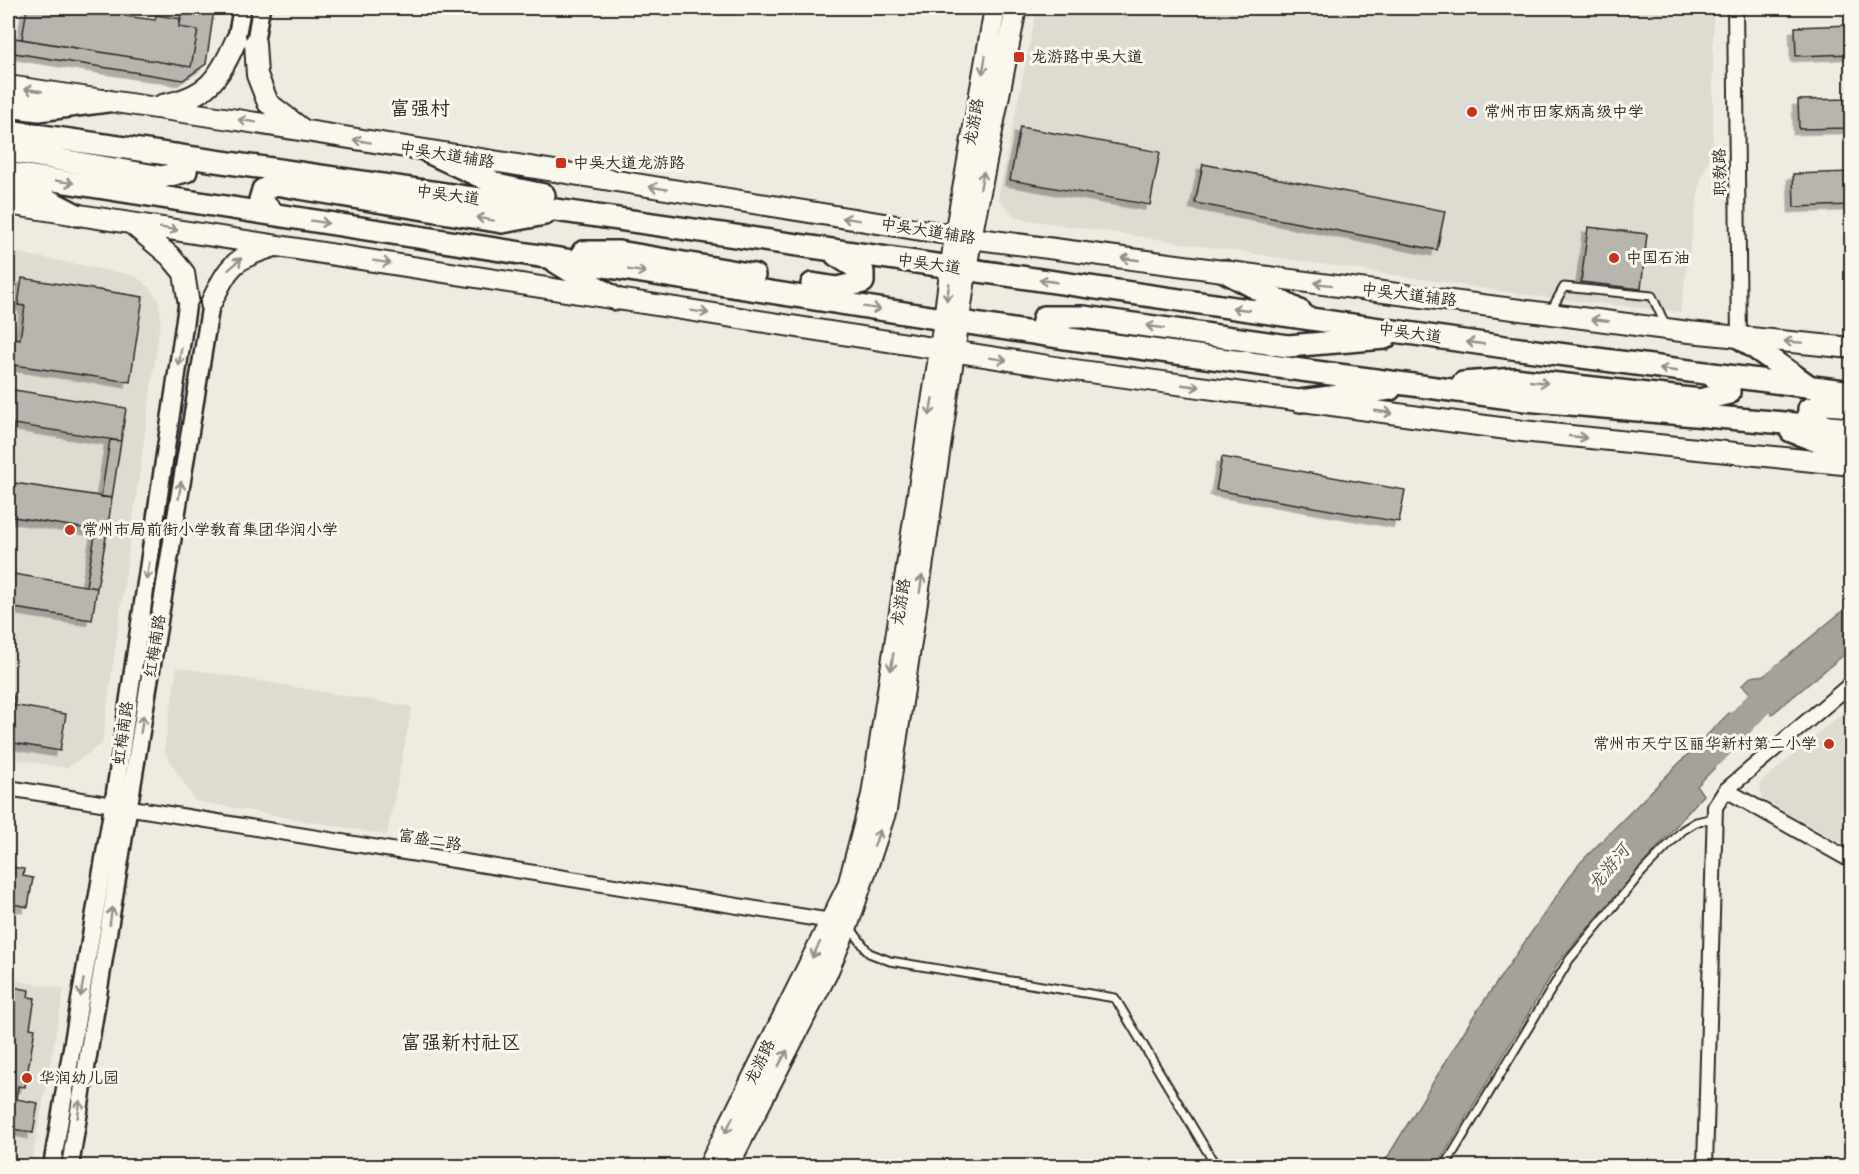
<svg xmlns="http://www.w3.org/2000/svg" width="1859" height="1174" viewBox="0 0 1859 1174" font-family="'Comic Neue','LXGW WenKai TC',sans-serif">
  <defs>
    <filter id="shadow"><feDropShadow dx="-5.5" dy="5.5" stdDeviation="0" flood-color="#0004"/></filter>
  </defs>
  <rect width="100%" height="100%" fill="#eeebe0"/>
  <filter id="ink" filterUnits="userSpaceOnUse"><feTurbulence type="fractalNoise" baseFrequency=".0167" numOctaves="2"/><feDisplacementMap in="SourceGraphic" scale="12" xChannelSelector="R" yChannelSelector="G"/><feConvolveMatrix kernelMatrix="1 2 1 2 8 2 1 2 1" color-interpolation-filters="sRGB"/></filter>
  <g filter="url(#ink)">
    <path fill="#dedbd1" d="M 1037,8 L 1713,8 L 1713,148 L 1700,183 L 1680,312 L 1541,297 L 1016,218 L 998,198 Z
      M 8,251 L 135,276 L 149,287 L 158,299 L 161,317 L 102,744 L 67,768 L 8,758 Z
      M 177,667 L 412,707 L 387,835 L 195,801 L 164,751 Z
      M 1851,706 L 1851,848 L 1762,799 L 1760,783 Z
      M 8,979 L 64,989 L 31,1166 L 8,1166 Z"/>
    <path fill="#a4a29a" stroke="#74726e" stroke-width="1.5" d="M 1851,604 L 1851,649 L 1772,714 L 1742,685 L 1751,677 L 1765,675 Z
      M 1729,713 L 1748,733 L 1697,786 L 1703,795 L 1561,959 L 1437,1166 L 1382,1166 L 1473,1017 L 1578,865 Z"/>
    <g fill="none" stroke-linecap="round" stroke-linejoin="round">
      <path stroke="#a4a29a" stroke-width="28" d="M 1712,753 L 1785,675"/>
    </g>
    <path fill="#b8b5ae" stroke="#2b2b2b" stroke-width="1.5" filter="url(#shadow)" d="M 27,8 L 99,10 L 100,8 L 117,8 L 126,9 L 125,16 L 155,20 L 156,15 L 181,19 L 179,27 L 198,30 L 191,67 L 22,39 Z
      M 182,8 L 214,10 L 206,64 L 183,80 L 8,52 L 8,37 L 191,67 L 198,30 L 179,27 Z
      M 1852,25 L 1852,54 L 1796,56 L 1795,27 Z
      M 1852,99 L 1852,128 L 1799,129 L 1798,100 Z
      M 1020,127 L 1160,152 L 1150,205 L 1010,180 Z
      M 1203,164 L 1445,211 L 1437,250 L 1195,203 Z
      M 1852,172 L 1852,205 L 1794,207 L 1793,174 Z
      M 1588,227 L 1647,234 L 1641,289 L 1581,282 Z
      M 22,278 L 143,297 L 130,382 L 8,364 L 12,338 L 20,339 L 25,306 L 18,305 Z
      M 8,389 L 126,408 L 121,441 L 14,424 L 8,467 Z
      M 110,440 L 121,441 L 112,498 L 101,497 Z
      M 1222,457 L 1405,490 L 1399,522 L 1216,490 Z
      M 8,482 L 112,498 L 107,532 L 8,516 Z
      M 96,530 L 107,532 L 97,588 L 86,586 Z
      M 8,573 L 97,588 L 92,620 L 8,607 Z
      M 8,689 L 14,697 L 12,705 L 66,714 L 60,751 L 8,742 Z
      M 8,861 L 13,862 L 12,867 L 24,869 L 23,876 L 33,878 L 28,907 L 8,903 Z
      M 8,986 L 29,990 L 28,997 L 35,998 L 30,1028 L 35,1029 L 25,1087 L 18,1086 L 16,1099 L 38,1103 L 33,1133 L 8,1128 Z"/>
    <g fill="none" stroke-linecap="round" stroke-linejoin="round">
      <defs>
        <path id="service" d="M 1550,312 L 1564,287 L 1652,296 L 1666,326
          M 849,926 L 869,953 L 890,961 L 1115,998 L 1216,1166
          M 1445,1166 L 1569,960 L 1642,872 L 1683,830 L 1696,822 L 1714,818"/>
        <path id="minor" d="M 1735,8 L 1739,337
          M 8,788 L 837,922
          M 1726,790 L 1852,861
          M 1705,1166 L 1715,807 L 1726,790 L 1852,683"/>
        <path id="tertiary" d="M 236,40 L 242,8
          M 255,43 L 261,8
          M 52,1166 L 113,806 L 188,299
          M 70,1166 L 211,303"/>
        <path id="secondary" d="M 255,43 L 257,75 L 268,103 L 302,129
          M 8,86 L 244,121 L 971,238 L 1689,332 L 1852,348
          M 162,105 C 206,97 219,80 236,40
          M 8,204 L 1067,369 L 1522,431 L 1852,465
          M 131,223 L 170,256 L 184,273 L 188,299
          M 211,303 C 229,266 232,259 272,247
          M 709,1166 L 848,886 L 872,795 L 940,350 L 955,235 L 995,8
          M 728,1166 L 826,975 L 848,924 L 886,810 L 971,238 L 1016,8"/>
        <path id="primary" d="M 8,106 L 39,110 L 107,101
          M 8,131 L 1512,348 L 1852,392
          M 8,151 L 162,177 L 186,171 L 187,164 L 176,155
          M 430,153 L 501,186 L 544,195
          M 8,173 L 1071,339 L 1525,400 L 1852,429
          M 8,183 L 17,184 L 77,215
          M 274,214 L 260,200 L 263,190 L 275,184 L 502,222 L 545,214
          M 583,252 L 619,252 L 754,275
          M 556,262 L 616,299
          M 1224,271 L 1301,312
          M 812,284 L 837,288 L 863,282 L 863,272 L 836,255
          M 1061,334 L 1042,326 L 1044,317 L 1084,317 L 1288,346 L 1385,338
          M 1739,337 L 1809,386
          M 1463,383 L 1514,379 L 1700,400 L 1729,393 L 1729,386 L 1712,376
          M 1300,401 L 1390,389
          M 1827,427 L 1809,417 L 1809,409 L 1825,404 L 1852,406
          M 1791,431 L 1852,454"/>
      </defs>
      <use href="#service" stroke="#2b2b2b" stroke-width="11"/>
      <use href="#minor" stroke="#2b2b2b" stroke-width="18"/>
      <use href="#tertiary" stroke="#2b2b2b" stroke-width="21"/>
      <use href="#secondary" stroke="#2b2b2b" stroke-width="24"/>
      <use href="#primary" stroke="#2b2b2b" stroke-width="26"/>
      <use href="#service" stroke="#fbf7ec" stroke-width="7"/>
      <use href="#minor" stroke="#fbf7ec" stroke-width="14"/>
      <use href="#tertiary" stroke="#fbf7ec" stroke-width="16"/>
      <use href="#secondary" stroke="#fbf7ec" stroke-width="20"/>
      <use href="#primary" stroke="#fbf7ec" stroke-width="21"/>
    </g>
    <defs><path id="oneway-shaft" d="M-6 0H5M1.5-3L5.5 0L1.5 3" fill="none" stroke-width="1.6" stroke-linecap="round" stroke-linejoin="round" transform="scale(1.5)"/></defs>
    <g stroke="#93918c">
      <use href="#oneway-shaft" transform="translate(984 65) rotate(100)"/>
      <use href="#oneway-shaft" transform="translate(33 90) rotate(-172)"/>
      <use href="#oneway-shaft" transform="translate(247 121) rotate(-171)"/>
      <use href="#oneway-shaft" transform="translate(362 141) rotate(-170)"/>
      <use href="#oneway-shaft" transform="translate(982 180) rotate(-79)"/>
      <use href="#oneway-shaft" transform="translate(65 182) rotate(9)"/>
      <use href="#oneway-shaft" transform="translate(658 188) rotate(-171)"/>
      <use href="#oneway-shaft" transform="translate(485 219) rotate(-170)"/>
      <use href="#oneway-shaft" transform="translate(851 219) rotate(-171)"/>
      <use href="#oneway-shaft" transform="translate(320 222) rotate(9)"/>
      <use href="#oneway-shaft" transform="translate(169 229) rotate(9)"/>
      <use href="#oneway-shaft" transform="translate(1130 259) rotate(-172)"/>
      <use href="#oneway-shaft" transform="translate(382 262) rotate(9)"/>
      <use href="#oneway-shaft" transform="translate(235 264) rotate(-42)"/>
      <use href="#oneway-shaft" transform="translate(637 271) rotate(9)"/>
      <use href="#oneway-shaft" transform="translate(1048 281) rotate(-172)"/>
      <use href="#oneway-shaft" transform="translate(1323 284) rotate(-173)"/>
      <use href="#oneway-shaft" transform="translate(948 292) rotate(98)"/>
      <use href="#oneway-shaft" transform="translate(872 308) rotate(9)"/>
      <use href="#oneway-shaft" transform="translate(1241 309) rotate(-172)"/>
      <use href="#oneway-shaft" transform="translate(700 312) rotate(9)"/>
      <use href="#oneway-shaft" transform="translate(1600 320) rotate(-173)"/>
      <use href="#oneway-shaft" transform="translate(1155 327) rotate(-172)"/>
      <use href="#oneway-shaft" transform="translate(1793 342) rotate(-175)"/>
      <use href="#oneway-shaft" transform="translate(1475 343) rotate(-172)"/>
      <use href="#oneway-shaft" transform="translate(180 357) rotate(98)"/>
      <use href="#oneway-shaft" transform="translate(998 359) rotate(9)"/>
      <use href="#oneway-shaft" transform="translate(1668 370) rotate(-172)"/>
      <use href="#oneway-shaft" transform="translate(1539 382) rotate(6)"/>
      <use href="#oneway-shaft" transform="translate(1191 386) rotate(8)"/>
      <use href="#oneway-shaft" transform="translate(931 407) rotate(99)"/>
      <use href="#oneway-shaft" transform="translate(1384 412) rotate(8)"/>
      <use href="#oneway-shaft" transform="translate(1578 437) rotate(6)"/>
      <use href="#oneway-shaft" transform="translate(180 490) rotate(-81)"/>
      <use href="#oneway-shaft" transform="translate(148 571) rotate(98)"/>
      <use href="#oneway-shaft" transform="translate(921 584) rotate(-81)"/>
      <use href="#oneway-shaft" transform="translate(892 662) rotate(99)"/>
      <use href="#oneway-shaft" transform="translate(142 724) rotate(-81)"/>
      <use href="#oneway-shaft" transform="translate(877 838) rotate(-71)"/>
      <use href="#oneway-shaft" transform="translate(111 916) rotate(-81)"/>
      <use href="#oneway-shaft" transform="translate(816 950) rotate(117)"/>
      <use href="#oneway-shaft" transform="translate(82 988) rotate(100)"/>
      <use href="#oneway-shaft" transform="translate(783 1058) rotate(-61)"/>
      <use href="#oneway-shaft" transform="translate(79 1109) rotate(-81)"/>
      <use href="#oneway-shaft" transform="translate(729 1125) rotate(116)"/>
    </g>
  </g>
  <g fill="#c8321e" stroke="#fbf7ec" stroke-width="2">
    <rect x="1013" y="51" width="12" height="12" rx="3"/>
    <circle cx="1472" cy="112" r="6"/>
    <rect x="555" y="157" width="12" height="12" rx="3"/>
    <circle cx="1614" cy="258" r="6"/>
    <circle cx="70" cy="530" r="6"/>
    <circle cx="1829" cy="744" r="6"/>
    <circle cx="27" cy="1078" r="6"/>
  </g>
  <g text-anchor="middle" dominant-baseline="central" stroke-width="6" stroke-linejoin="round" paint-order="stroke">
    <g font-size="16" fill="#2b2b2b" stroke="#fbf7ec" text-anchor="start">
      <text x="1031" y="57">龙游路中吴大道</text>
      <text x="1484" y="112">常州市田家炳高级中学</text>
      <text x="573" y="163">中吴大道龙游路</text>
      <text x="1626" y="258">中国石油</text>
      <text x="82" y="530">常州市局前街小学教育集团华润小学</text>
      <text x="1817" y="744" text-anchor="end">常州市天宁区丽华新村第二小学</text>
      <text x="39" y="1078">华润幼儿园</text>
    </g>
    <g font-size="16" fill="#2b2b2b" stroke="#fbf7ec">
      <text transform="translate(974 122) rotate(-80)">龙游路</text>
      <text transform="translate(447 155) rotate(9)">中吴大道辅路</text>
      <text transform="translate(1720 172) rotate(-91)">职教路</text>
      <text transform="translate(448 195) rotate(8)">中吴大道</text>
      <text transform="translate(928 231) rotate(9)">中吴大道辅路</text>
      <text transform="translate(929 264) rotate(8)">中吴大道</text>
      <text transform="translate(1409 295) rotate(7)">中吴大道辅路</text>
      <text transform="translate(1410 333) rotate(8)">中吴大道</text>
      <text transform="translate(901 602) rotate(-81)">龙游路</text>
      <text transform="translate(155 646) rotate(-81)">红梅南路</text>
      <text transform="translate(123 733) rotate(-82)">虹梅南路</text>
      <text transform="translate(430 840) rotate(9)">富盛二路</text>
      <text transform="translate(760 1062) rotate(-64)">龙游路</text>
    </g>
    <g font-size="18" font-style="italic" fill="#555552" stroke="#fbf7ec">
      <text transform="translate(1609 868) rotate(-51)">龙游河</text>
    </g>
    <g font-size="20" fill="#2b2b2b" stroke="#fbf7ec">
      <text x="420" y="108">富强村</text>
      <text x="461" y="1042">富强新村社区</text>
    </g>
  </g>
  <rect width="1859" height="1174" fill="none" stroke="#fbf7ec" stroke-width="30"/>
  <rect x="15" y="15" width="1829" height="1144" fill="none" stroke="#2b2b2b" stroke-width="2" filter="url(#ink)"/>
</svg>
